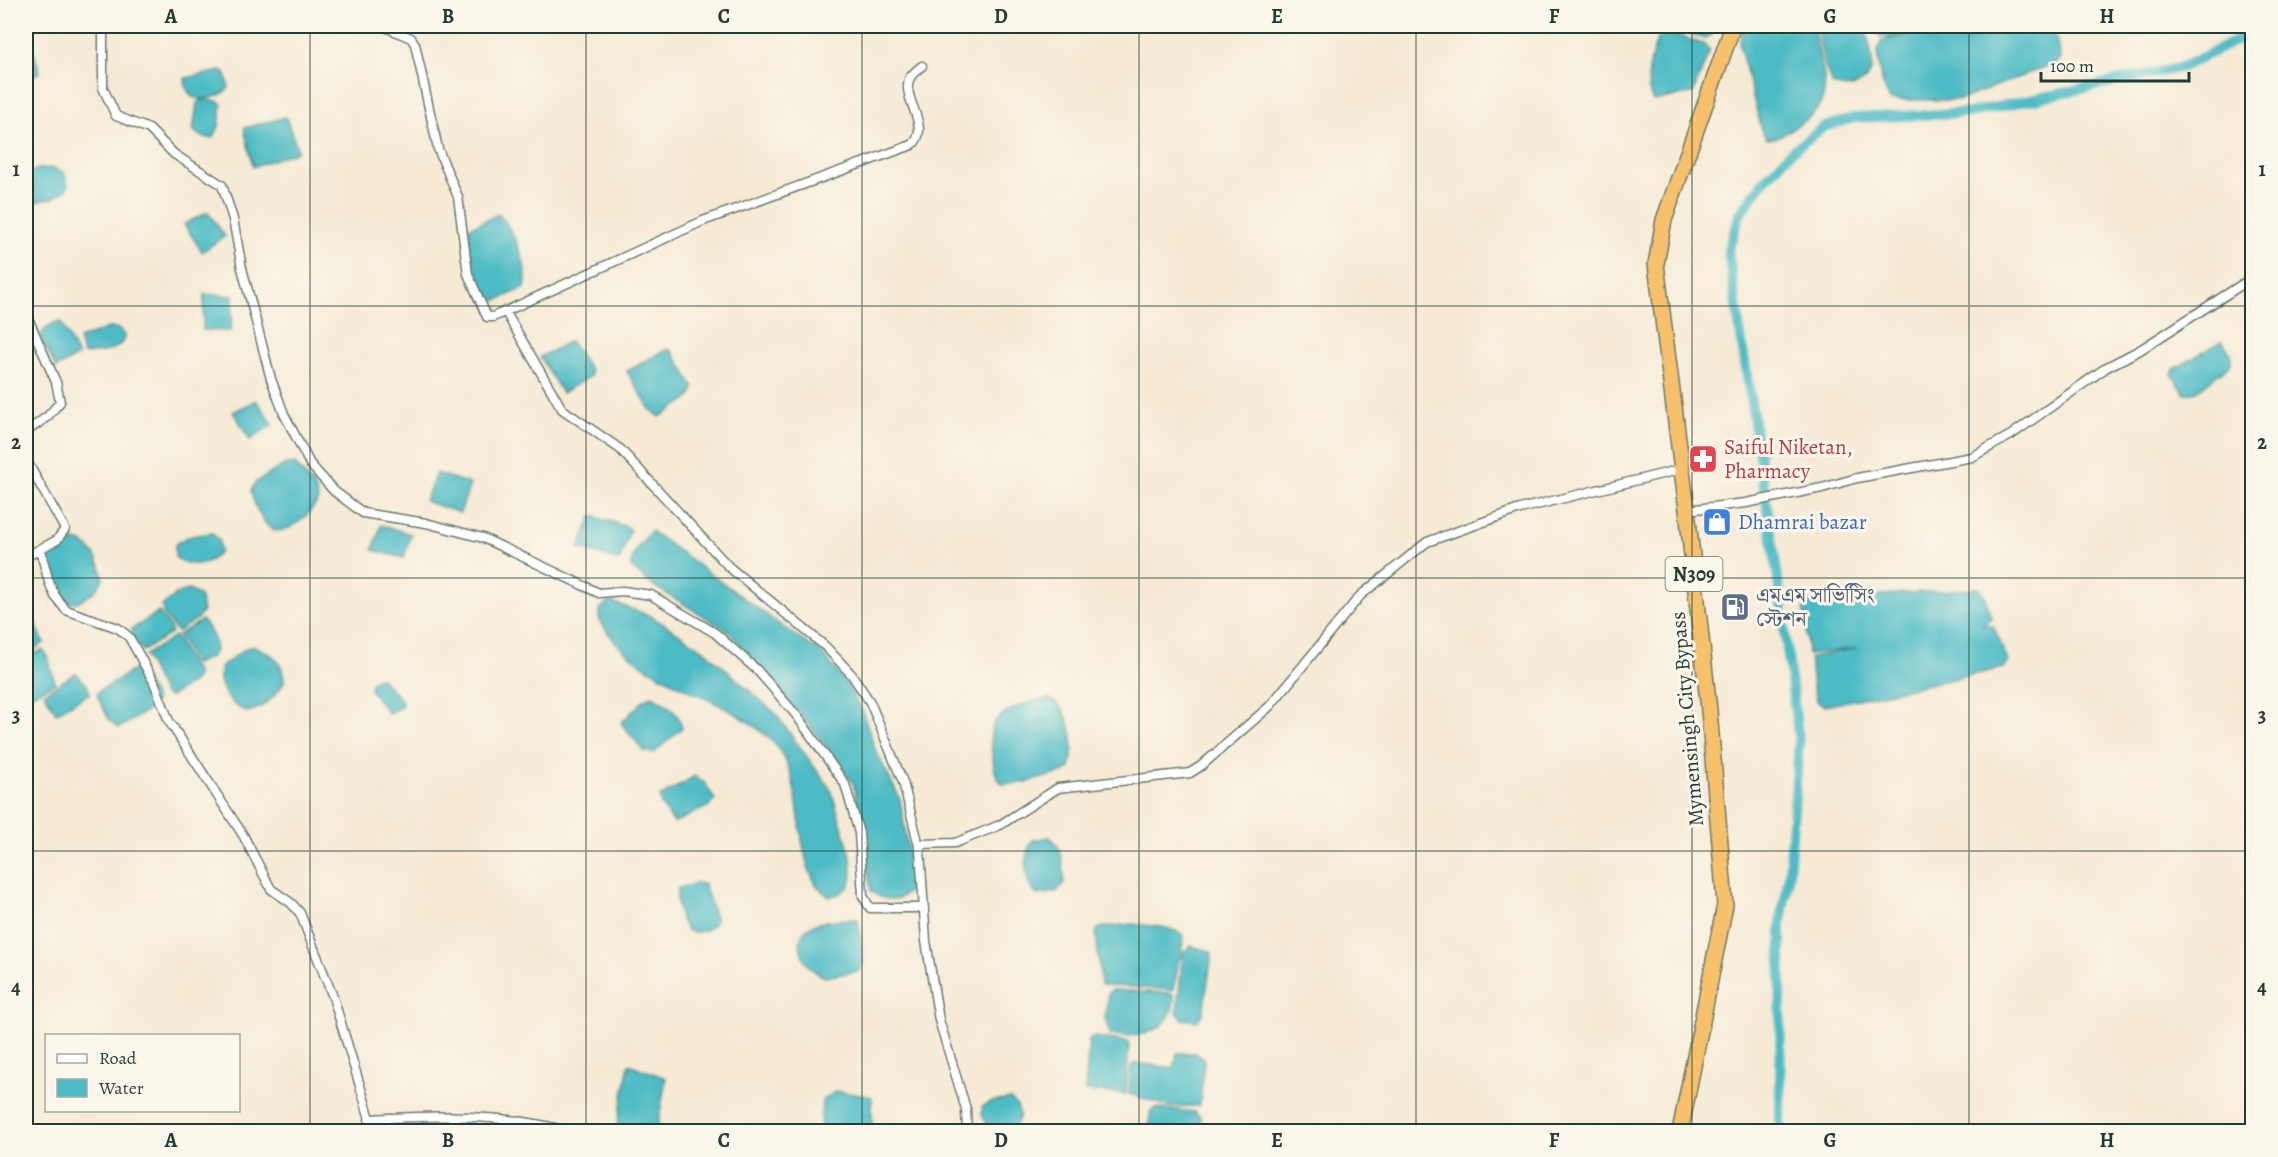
<svg xmlns="http://www.w3.org/2000/svg" width="2278" height="1157" font-family="Alegreya,'Noto Serif Bengali',serif">
<style>
.water{fill:#4dbbc5;stroke:#367c7c;stroke-width:1.5}
.lines{fill:none;stroke-linecap:round;stroke-linejoin:round}
.canal{stroke:#4dbbc5;stroke-width:10}
.street-casing{stroke:#6a7a6c;stroke-width:11}
.highway-casing{stroke:#6a7a6c;stroke-width:18}
.street{stroke:#fff;stroke-width:8}
.highway{stroke:#f7c06b;stroke-width:15}
.grid{fill:none;stroke:#1f3d34;stroke-width:1.5;stroke-opacity:0.55}
.labels{text-anchor:middle;dominant-baseline:central;stroke-width:6;stroke-linejoin:round;paint-order:stroke}
.shield{fill:#fbf7ec;stroke:#61756b;stroke-width:1.5}
.shield-label{font-size:20px;font-weight:bold;fill:#1f3d34}
.health-label{font-size:21px;fill:#be3a42;stroke:#fbf7ec;text-anchor:start}
.shop-label{font-size:21px;fill:#366cbe;stroke:#fbf7ec;text-anchor:start}
.service-label{font-size:21px;fill:#4e5e75;stroke:#fbf7ec;text-anchor:start}
.street-label{font-size:21px;fill:#1f3d34;stroke:#fbf7ec}
.neatline{fill:none;stroke:#1f3d34;stroke-width:2}
.grid-label{font-size:20px;text-anchor:middle;font-weight:bold;fill:#1f3d34}
</style>
<rect width="100%" height="100%" fill="#fbf7ec"/>
<filter id="ink" filterUnits="userSpaceOnUse"><feTurbulence type="fractalNoise" baseFrequency=".0167" numOctaves="2"/><feDisplacementMap in="SourceGraphic" scale="12" xChannelSelector="R" yChannelSelector="G"/><feConvolveMatrix kernelMatrix="1 2 1 2 8 2 1 2 1" color-interpolation-filters="sRGB"/></filter>
<filter id="wash" filterUnits="userSpaceOnUse"><feTurbulence type="fractalNoise" baseFrequency=".008" numOctaves="4" result="noise"/><feDisplacementMap in="SourceGraphic" scale="24" xChannelSelector="R" yChannelSelector="G"/><feGaussianBlur stdDeviation="1.35" result="paint"/><feColorMatrix in="noise" values="0 0 0 0 0 0 0 0 0 0 0 0 0 0 0 0 0 1.4 0 .05"/><feComposite in="paint" operator="in"/></filter>
<g filter="url(#wash)">
<rect width="100%" height="100%" fill="#f6ead5"/>
<!-- water -->
<path class="water" d="M1665,26h48v8l-8,5z
M1744,26h69c13,64 29,79 -38,112l-8,1 -5,-8 -23,-87z
M1816,26h49c4,22 18,50 -10,60 -9,3 -15,2 -23,-2l-7,-18z
M1876,26h66l-54,12 -8,-2z
M1951,26h102l8,32 -3,4 -98,38h-70c-8,-14 -18,-45 -8,-59z
M1671,33l34,12 5,5 -17,43 -40,8c-10,-16 -2,-45 4,-62z
M26,39l6,7 8,26 -14,7z
M220,71l5,1 4,16c-9,10 -25,13 -37,9l-6,-9 -1,-10z
M200,100l17,1 5,3 -3,22 -5,11c-8,3 -16,-1 -21,-7l4,-27z
M286,117l12,34 -45,16 -9,-39z
M52,168l12,4 4,12 -2,6 -13,8 -26,6 -1,-30 12,-5z
M208,212l17,24 -23,16 -18,-28z
M499,214c14,16 31,53 26,74l-37,16c-20,-13 -18,-54 -19,-76z
M204,294l29,2 -2,35 -28,-1z
M56,322h5l17,34 -22,12 -16,-32 7,-9z
M108,328c9,-1 13,1 17,9 -6,16 -27,16 -42,17l-4,-15z
M570,341l20,28 1,7 -29,17 -22,-36z
M2222,341l9,13v10l-34,27 -12,3 -13,-20 1,-4z
M667,349l5,2 22,36 -3,10 -31,20 -11,-9 -22,-37z
M256,400l17,24 -23,16 -17,-28z
M285,464h10l20,23 3,12c-4,13 -33,40 -48,29 -9,-7 -17,-26 -19,-37l4,-8z
M436,473l34,11 -10,29 -35,-12z
M592,516l36,11 2,3 -11,31 -40,-13z
M381,525l30,9 -7,24 -31,-8z
M651,531l149,108 22,14 24,30 16,27 13,39 25,50 14,86c-12,17 -27,19 -43,6l-11,-77 -7,-31 -29,-40 -96,-112 -76,-46 -21,-18c0,-15 12,-26 20,-36z
M212,533l7,7 1,12c-11,14 -32,16 -45,5v-12c10,-10 23,-10 37,-12z
M73,541c18,0 27,21 30,37 -4,13 -21,25 -35,26l-14,-17 -6,-28 4,-5z
M1979,588l6,7 6,23 -9,7h11l15,36 -4,7 -179,38 -8,-5 -4,-12 -3,-31 47,-10 -49,7 -4,-48 8,-7z
M189,590l11,6 3,15 -5,7 -21,14 -13,-17 -2,-9 16,-13z
M26,599l18,44 -18,12z
M609,601l42,15 52,33 73,65 55,76 20,66 1,21 -3,9 -8,7 -12,4c-4,-4 -10,-8 -13,-13 -24,-39 -9,-108 -44,-143 -50,-50 -137,-56 -173,-122l1,-10z
M159,612l12,17v4l-28,18 -11,-14v-8z
M202,620c8,11 20,24 9,37l-16,7 -17,-29z
M175,636l23,39 -5,7 -24,15 -6,-4 -18,-38z
M254,646c18,7 30,15 30,36 -8,13 -21,27 -37,30 -19,-8 -29,-24 -27,-44l26,-20z
M42,650l5,4 8,29 -29,14v-38z
M135,669l9,8 12,23 -6,9 -31,19 -10,-8 -12,-25 2,-4z
M76,673l11,12 3,8 -34,20 -12,-20z
M377,678h4l21,23 -1,6 -13,6 -18,-24 1,-6z
M652,696c13,7 28,16 30,32l-28,25 -10,-2 -23,-28 24,-24z
M1050,699c22,10 26,48 20,69l-5,4 -41,11 -21,1c-8,-6 -9,-16 -10,-25 -2,-11 -5,-27 2,-37 10,-14 39,-22 55,-23z
M695,776l10,7 10,17 -6,6 -35,17 -13,-18 -1,-8z
M1049,837c14,8 15,32 15,46l-8,9 -18,3c-15,-9 -15,-43 -5,-55z
M698,883l6,1 12,37c-6,9 -17,13 -28,10 -9,-11 -13,-28 -10,-43z
M858,919l6,43 -5,9 -34,6c-13,-6 -20,-12 -24,-27 -7,-32 35,-30 57,-31z
M1132,924c14,2 43,1 52,13l-11,53 -72,-5 -5,-53 4,-4z
M1191,946l19,5 2,3 -9,60 -6,7 -15,-2 -5,-7 6,-60z
M1112,990l58,3 4,2c0,37 -35,45 -64,39l-5,-15 3,-26z
M1095,1037l34,5 -3,52 -41,-3 4,-52z
M1177,1053h18l9,6 -3,38 -3,9 -27,1 -42,-13 2,-28 5,-3 38,5z
M629,1064l37,14 -9,53h-41z
M836,1091l36,6v34h-52l2,-30z
M1010,1099c21,16 4,38 -20,30l-8,-14v-8l9,-5z
M1155,1108l40,4 6,6v13h-52l1,-19z"/>
<g class="lines">
<!-- canal -->
<path class="canal" d="M1780,1132l1,-210 8,-47 10,-133 -22,-170 -49,-321 12,-37 23,-32 29,-31 32,-24 29,-9 116,-5 213,-46 70,-34"/>
</g>
</g>
<g filter="url(#ink)">
<g class="lines">
<!-- street casing -->
<g class="street-casing">
<path id="street" d="M103,26v62l13,28 33,13 25,25 48,31 11,34 9,49 29,111 13,35 26,50 24,27 29,22 63,10 57,15 116,55 24,-2 28,4 64,38 42,37 40,46 48,68 14,49 4,63 7,12h54
M383,26l28,12 4,6 23,105 20,48 10,77 19,43h6l210,-96 209,-76c20,-17 -10,-46 -3,-65 2,-6 8,-10 13,-14
M505,311l57,98 58,40 109,118 97,80 26,28 18,27 33,80 17,68 6,91 13,79 27,89 1,23
M26,314l30,68 4,20 -12,14 -22,16
M26,460l39,69 -8,11 -17,9 9,33 6,14 11,14 52,18 11,9 25,45 15,39 74,114 28,54 20,14 9,10 33,84 41,135
M1687,510l59,-7 76,-15 35,-10 115,-21 39,-22 96,-68 33,-17 112,-72
M26,557l14,-8
M919,844l36,-1 45,-18 58,-37 132,-15 11,-7 69,-60 90,-110 67,-54 93,-33 162,-40
M369,1119c67,-4 136,-6 201,13"/>
</g>
<!-- highway casing -->
<g class="highway-casing">
<path id="highway" d="M1680,1132l45,-227 -16,-195 -22,-200 -31,-246 8,-44 69,-194"/>
</g>
<!-- street -->
<use href="#street" class="street"/>
<!-- highway -->
<use href="#highway" class="highway"/>
</g>
</g>
<!-- grid -->
<path class="grid" d="M310,26v1106M586,26v1106M862,26v1106M1139,26v1106M1416,26v1106M1692,26v1106M1969,26v1106M26,306h2226M26,578h2226M26,851h2226"/>
<!-- icons -->
<defs>
<g id="pharmacy-square" transform="scale(1.5)"><rect x="-9" y="-9" width="18" height="18" rx="4" fill="#e0444e" stroke="#fbf7ec"/><path d="M-2-6h4v4h4v4h-4v4h-4v-4h-4v-4h4Z" fill="#fff"/></g>
<g id="shop-square" transform="scale(1.5)"><rect x="-9" y="-9" width="18" height="18" rx="4" fill="#3f7fe0" stroke="#fbf7ec"/><path d="M-5-2.5h2.3a2.7 3.5 0 0 1 5.4 0H5L5.5 6h-11ZM-1.5-2.5h3a1.5 2.3 0 0 0-3 0Z" fill="#fff"/></g>
<g id="fuel-square" transform="scale(1.5)"><rect x="-9" y="-9" width="18" height="18" rx="4" fill="#5c6f8a" stroke="#fbf7ec"/><path d="M-5.5-6h7V0h2V4h1.3V-2.5L3-4.5l.8-.8L6-3V5H2.5V1h-1V6h-7ZM-4.2-4.7v3.2H.2V-4.7Z" fill="#fff"/></g>
</defs>
<g fill-rule="evenodd">
<use href="#pharmacy-square" x="1703" y="459"/>
<use href="#shop-square" x="1717" y="522"/>
<use href="#fuel-square" x="1735" y="607"/>
</g>
<g class="labels">
<!-- shield labels -->
<rect class="shield" x="1665.5" y="557" width="57" height="34" rx="4.5"/>
<g class="shield-label">
<text x="1694" y="574">N309</text>
</g>
<!-- health labels -->
<g class="health-label">
<text x="1724" y="447">Saiful Niketan,<tspan x="1724" dy="24">Pharmacy</tspan></text>
</g>
<!-- shop labels -->
<g class="shop-label">
<text x="1738" y="522">Dhamrai bazar</text>
</g>
<!-- service labels -->
<g class="service-label">
<text x="1756" y="595">এমএম সাভ‌িসি‌িং<tspan x="1756" dy="24">স্ট‌েশন</tspan></text>
</g>
<!-- street labels -->
<g class="street-label">
<text transform="translate(1687 719) rotate(-95)">Mymensingh City Bypass</text>
</g>
</g>
<!-- margin -->
<rect width="2278" height="1157" fill="none" stroke="#fbf7ec" stroke-width="66"/>
<!-- legend -->
<rect x="45" y="1034" width="195" height="78" fill="#fbf7ec" stroke="#a3ada2" stroke-width="1.5"/>
<rect x="57" y="1054" width="30" height="9" fill="#ffffff" stroke="#a3ada2" stroke-width="1.5"/>
<text x="99" y="1064" font-size="18" fill="#1f3d34">Road</text>
<rect x="57" y="1079" width="30" height="18" fill="#4dbbc5" stroke="#a3ada2" stroke-width="1.5"/>
<text x="99" y="1094" font-size="18" fill="#1f3d34">Water</text>
<!-- scale -->
<path d="M2041 72v9h148v-9" fill="none" stroke="#1f3d34" stroke-width="3"/>
<text x="2050" y="72" font-size="18" fill="#1f3d34" stroke="#fbf7ec" stroke-width="4.5" paint-order="stroke">100 m</text>
<rect x="33" y="33" width="2212" height="1091" class="neatline"/>
<g class="grid-label">
<text x="171" y="23">A</text>
<text x="448" y="23">B</text>
<text x="724" y="23">C</text>
<text x="1001" y="23">D</text>
<text x="1277" y="23">E</text>
<text x="1554" y="23">F</text>
<text x="1830" y="23">G</text>
<text x="2107" y="23">H</text>
<text x="16" y="176">1</text>
<text x="2262" y="176">1</text>
<text x="16" y="449">2</text>
<text x="2262" y="449">2</text>
<text x="16" y="722">3</text>
<text x="2262" y="722">3</text>
<text x="16" y="994">4</text>
<text x="2262" y="994">4</text>
<text x="171" y="1147">A</text>
<text x="448" y="1147">B</text>
<text x="724" y="1147">C</text>
<text x="1001" y="1147">D</text>
<text x="1277" y="1147">E</text>
<text x="1554" y="1147">F</text>
<text x="1830" y="1147">G</text>
<text x="2107" y="1147">H</text>
</g>
</svg>
